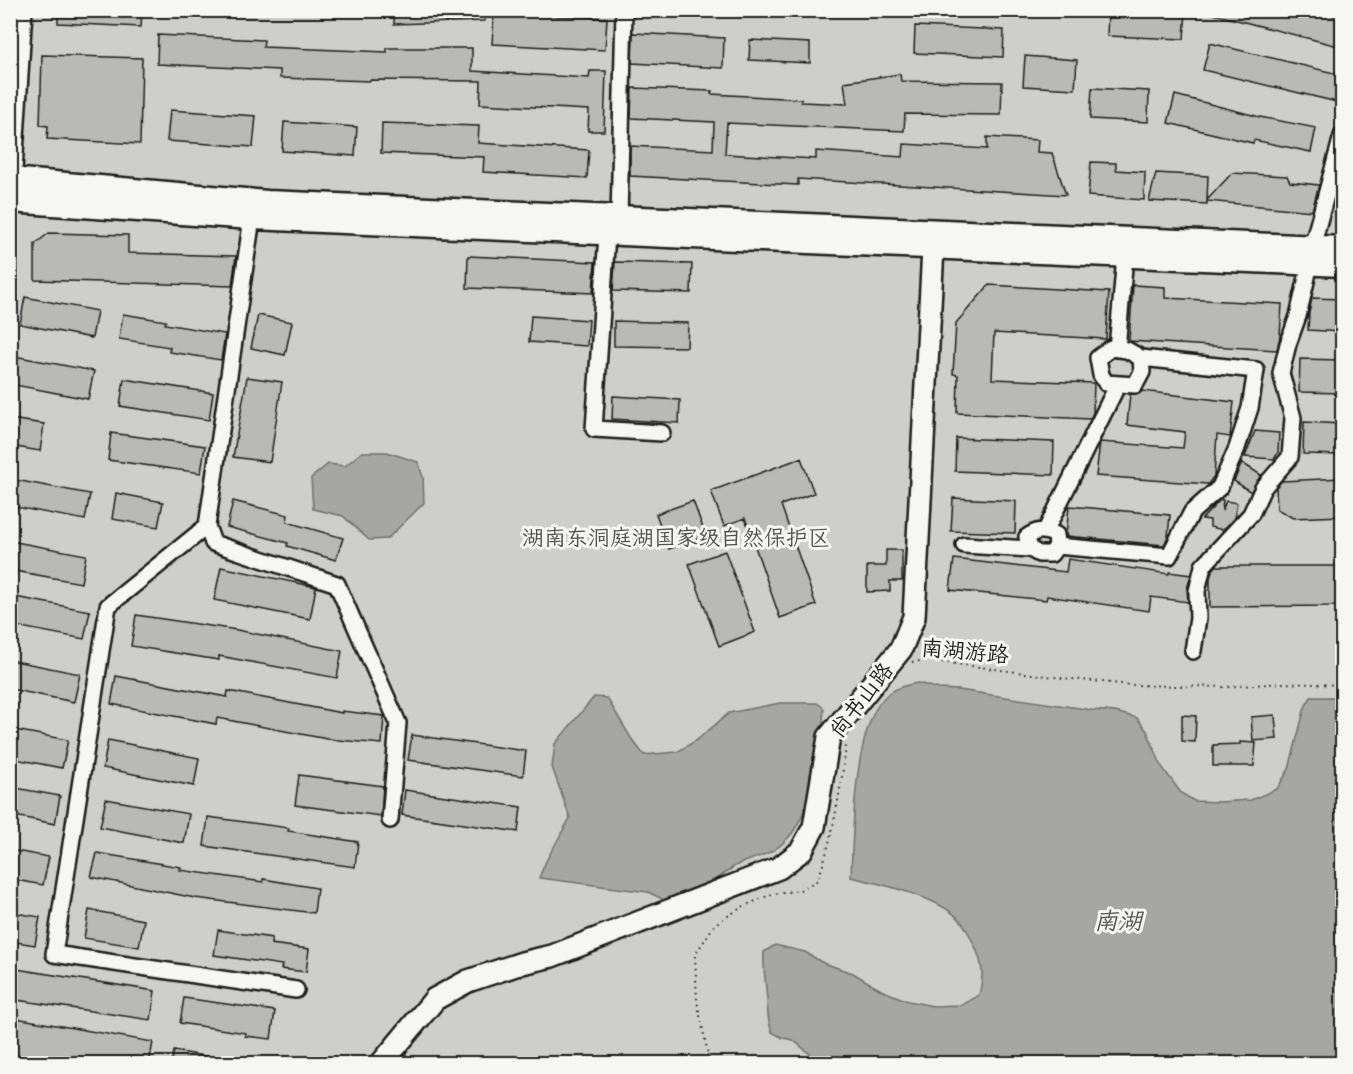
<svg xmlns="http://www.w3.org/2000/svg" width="1353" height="1074" font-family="Sriracha,'LXGW WenKai TC',sans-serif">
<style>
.green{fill:#cececb;stroke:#757574;stroke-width:1.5}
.water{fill:#a6a6a3;stroke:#6f6f6d;stroke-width:1.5}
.building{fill:#b9b9b6;stroke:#1c1c1c;stroke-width:1.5}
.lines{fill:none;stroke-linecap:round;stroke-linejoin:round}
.street-casing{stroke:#1c1c1c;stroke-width:20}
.secondary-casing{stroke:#1c1c1c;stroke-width:26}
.primary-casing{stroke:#1c1c1c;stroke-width:27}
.path{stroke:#1c1c1c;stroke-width:2;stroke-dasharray:1.5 4.5;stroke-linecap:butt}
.street{stroke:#f6f6f2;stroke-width:15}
.secondary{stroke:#f6f6f2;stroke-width:21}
.primary{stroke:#f6f6f2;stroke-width:22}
.labels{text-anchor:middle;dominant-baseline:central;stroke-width:6;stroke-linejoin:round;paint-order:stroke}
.park-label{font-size:22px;fill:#515151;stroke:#f6f6f2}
.street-label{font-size:22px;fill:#1c1c1c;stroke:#f6f6f2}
.water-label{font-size:24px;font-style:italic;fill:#535352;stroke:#f6f6f2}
</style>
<rect width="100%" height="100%" fill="#edede9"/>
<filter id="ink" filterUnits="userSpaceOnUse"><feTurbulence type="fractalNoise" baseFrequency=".0167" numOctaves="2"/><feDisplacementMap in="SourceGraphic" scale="12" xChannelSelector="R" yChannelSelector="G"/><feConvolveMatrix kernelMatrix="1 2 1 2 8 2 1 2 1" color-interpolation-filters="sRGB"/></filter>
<g filter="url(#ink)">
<!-- green -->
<path class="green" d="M11,11h1331v1052l-1331,1z"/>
<!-- water -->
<path class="water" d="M362,452h25l31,10 5,15 1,26 -37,36 -18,1 -26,-24 -30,-7 -2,-31 17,-14 17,2z
M918,683l21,6 20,1 133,20 23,2 22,6 10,13 15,36 19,26 13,8 26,1 31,-2 26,-11 12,-20 16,-62 6,-10h31v366h-521l-28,-23 -10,-2 -11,-6c-7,-19 -3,-24 -6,-42 -1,-14 -3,-25 -2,-38l11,-7 30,7 18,11 30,10 28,17 27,11 25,5 29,-1 17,-10c5,-20 4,-30 -4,-49 -5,-9 -9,-21 -17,-28 -22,-22 -77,-34 -107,-41 2,-43 2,-156 37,-183 9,-7 19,-9 30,-11z
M594,697l13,1 24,40 13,17 33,-3 20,-12 32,-27 51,-10h37l7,5c-2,36 -12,110 -40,134 -12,12 -30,16 -45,22 -7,3 -13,9 -19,13 -18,9 -38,14 -56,23l-16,-8 -109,-14 7,-17 24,-43 -18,-51 3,-23z"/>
<!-- building -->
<path class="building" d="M58,10h84l-1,17 -83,-4z
M394,10h90l1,11 -91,3z
M1108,10h78l-2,29 -77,-3z
M1213,10h99l30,8v29l-129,-33z
M494,13l113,5 -2,32 -113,-6z
M915,26l89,4 -1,27 -89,-4z
M633,33l91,5 -1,30 -91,-5z
M158,35l106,5 -1,7 124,5v-4h85v23l117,7 1,-7h16l-2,60h-16l1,-21 -109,-6 1,-23 -111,-1v1l-90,-3v-8l-123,-6z
M750,40l60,3v20l-61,-3z
M1210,43l132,32 -5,27 -134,-32z
M42,55l100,3 -2,86 -93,-5 1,-13 -8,-1z
M1025,56l52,4 -2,29 -52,-3z
M900,74l1,7 101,1 -1,33 -96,-1 -1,17 -177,-8 -2,31 91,5v-8l87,6 1,-13 83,5v-12l51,3 -1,12 15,1 14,42 -268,-16v6l-168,-9v-30l83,4 1,-28 -83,-4 1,-30 80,3 -1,3 90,5v3l46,2 -3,-22z
M1092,88l57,3 -1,31 -58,-3z
M1175,95l85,22 56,11 -5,24 -57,-12 -1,3 -85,-20z
M170,110l86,6 -3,31 -86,-6z
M284,122l73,5 -2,29 -73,-5z
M382,123l97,3 -1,17 111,7 -2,28 -104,-6 1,-15 -103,-4z
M1091,162l25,1v7l29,2 -1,28 -56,-4z
M1156,173l52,3 -1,24 25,-27 55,3 3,6 29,3 -7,26 -105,-10v3l-58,-3z
M49,233l79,2v18l108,3 -4,30 -197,-6v-36z
M468,256l127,6 -2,31 -126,-5z
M615,262l77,2 -1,29 -78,-2z
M989,285l120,7 -3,47 -112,-6 -2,46 102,4 -1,30 -3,6 -133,-6 1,-38 -5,-1 3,-51z
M1133,285l32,2v11l117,6 -2,32 -3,14 -148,-9z
M25,297l72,14 -5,27 -72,-14z
M1312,298l30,1v33l-34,-2 1,-17z
M123,314l43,7 -1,3 60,10 -4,26 -52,-8 1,-5 -51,-8z
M258,315l34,7 -7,33 -34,-7z
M531,316l58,4 -2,26 -58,-4z
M614,321l74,2 -1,24 -73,-1z
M14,356l80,15 -6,28 -78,-15z
M1300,359l42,1v33l-43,-1z
M247,377l35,5 -12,80 -37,-5z
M124,379l89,14 -4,27 -89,-14z
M1142,391l92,11 -4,35 -13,-2 -3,41 -6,8 -112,-8 4,-34 83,6 2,-16 -58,-7 3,-31h9z
M613,396l67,4 -1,23 -67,-4z
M10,419l34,5 -4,27 -30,-5z
M1304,422l38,2v31l-39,-1z
M1255,431l24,2 -1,20 -4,6 -29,-2z
M111,433l94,13 -4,27 -93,-13z
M956,438l98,4 -1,33 -98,-4z
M801,458l13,35 -33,12 35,100 -36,13 -35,-100 -21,8 -13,-35z
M1242,463l19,12 -10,17 -17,-11z
M1342,478v38l-49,2 -16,-9 -1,-22 6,-6z
M10,479l80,15 -5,26 -75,-14z
M116,493l47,9 -5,25 -46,-8z
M953,498l63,3 -1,32 -64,-2z
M1220,500h3l-1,11 4,-10 11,2 -3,15 -11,12 -13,-3v-7l-8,-1z
M233,501l55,14 -1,7 56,16 -7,22 -49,-14 1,-3 -61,-16z
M693,501l13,35 -37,13 -13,-35z
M1069,506l101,9 -2,21 -4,9 -98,-9z
M10,541l76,14 -5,28 -71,-13z
M886,550h16v31h-12v10l-23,1v-26h19z
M725,551l30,81 -36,14 -30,-82z
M954,559l112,13 2,-13 101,15v-2l22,3 -4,14 1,13 -37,-5 -2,14 -102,-15 -1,4 -96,-10z
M1216,566h126v40l-132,1v-29l2,-7z
M221,567l95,20 -6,32 -96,-19z
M10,596l80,15 -6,28 -74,-14z
M136,615l101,15 105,21 -5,27 -118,-22v4l-88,-14z
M10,660l70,14 -6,28 -64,-13z
M116,676l111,21 1,-6 114,22v-2l42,5 -2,28 -55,-5 -110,-21 -1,6 -105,-20z
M1182,715l14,1 -1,26 -13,-1z
M1275,715l2,24 -24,2 -2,-24z
M10,729l58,11 -6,28 -52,-10z
M412,735l114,16 -3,25 -115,-16z
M108,740l91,18 -5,28 -91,-18z
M1240,742l16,1 -2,23h-41v-21l27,-1z
M299,775l84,11 -2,30 -86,-11z
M10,787l50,9 -5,28 -45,-9z
M405,790l116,17 -3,25 -116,-17z
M106,799l83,15 -5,29 -84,-16z
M208,817l81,11 -1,3 70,11 -3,25 -151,-21z
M10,850l39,7 -6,28 -33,-6z
M97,853l84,14 -1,3 83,12v-3l54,9 -3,25 -119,-15 -104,-21z
M89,910l55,10 -5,27 -55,-9z
M10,912l30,5 -5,28 -25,-4z
M218,930l54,8 -1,6 38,5 -3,23 -25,-3 1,-4 -68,-10z
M10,968l145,23 -4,29 -141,-21z
M184,998l91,13 -4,28 -26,-3 1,-3 -66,-10z
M10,1017l143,25 -4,22 -139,-2z
M174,1051l42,7v6h-45z"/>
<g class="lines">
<!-- street casing -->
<g class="street-casing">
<path id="street" d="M252,218l-45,308 -99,80 -54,348 242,36
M619,218l5,-208
M607,234l-13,195 68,4
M1312,247l30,-111
M1117,349l8,-93
M207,526l6,17 124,41 61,139 -8,97
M1046,530l72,-146
M964,545l66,4 -3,-12c11,-8 17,-7 29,-2l1,11 -6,8h-12l-9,-5
M1057,546l112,10 23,-44 28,-25 17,-39 13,-40 6,-38 -115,-12 -14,-8 -16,-2 -13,10 3,17 5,8 29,2 7,-13 -1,-14
M1193,651l5,-33 -1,-27 6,-25 48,-52 12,-26 27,-31 3,-39 -12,-45 7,-29 10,-28 12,-52"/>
</g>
<!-- secondary casing -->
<g class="secondary-casing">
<path id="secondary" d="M10,186l11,-176
M381,1064l54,-65 33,-18 54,-18 30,-7 227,-88 22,-17 13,-24 15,-90 72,-88 13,-32 19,-369"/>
</g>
<!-- primary casing -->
<g class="primary-casing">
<path id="primary" d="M10,179l257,23 1075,46
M10,201l242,17 1090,47"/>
</g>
<!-- path -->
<path class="path" d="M912,662l14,-2 136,18 70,7 93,2 57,-4 60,2
M710,1064l-13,-63 -2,-46 20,-31 29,-18 28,-12 28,-4 18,-10c15,-44 23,-90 28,-135"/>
<!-- street -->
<use href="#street" class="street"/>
<!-- secondary -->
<use href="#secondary" class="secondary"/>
<!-- primary -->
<use href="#primary" class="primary"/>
</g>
</g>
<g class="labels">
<!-- park labels -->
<g class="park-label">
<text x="676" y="537">湖南东洞庭湖国家级自然保护区</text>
</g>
<!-- street labels -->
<g class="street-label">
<text transform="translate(965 651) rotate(5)">南湖游路</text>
<text transform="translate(861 700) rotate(-52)">尚书山路</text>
</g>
<!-- water labels -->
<g class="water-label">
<text x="1118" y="921">南湖</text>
</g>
</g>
<!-- margin -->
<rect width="1353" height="1074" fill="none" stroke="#f6f6f2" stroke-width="36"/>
<rect x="18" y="18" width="1317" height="1038" fill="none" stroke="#1c1c1c" stroke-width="2" filter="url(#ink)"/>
</svg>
